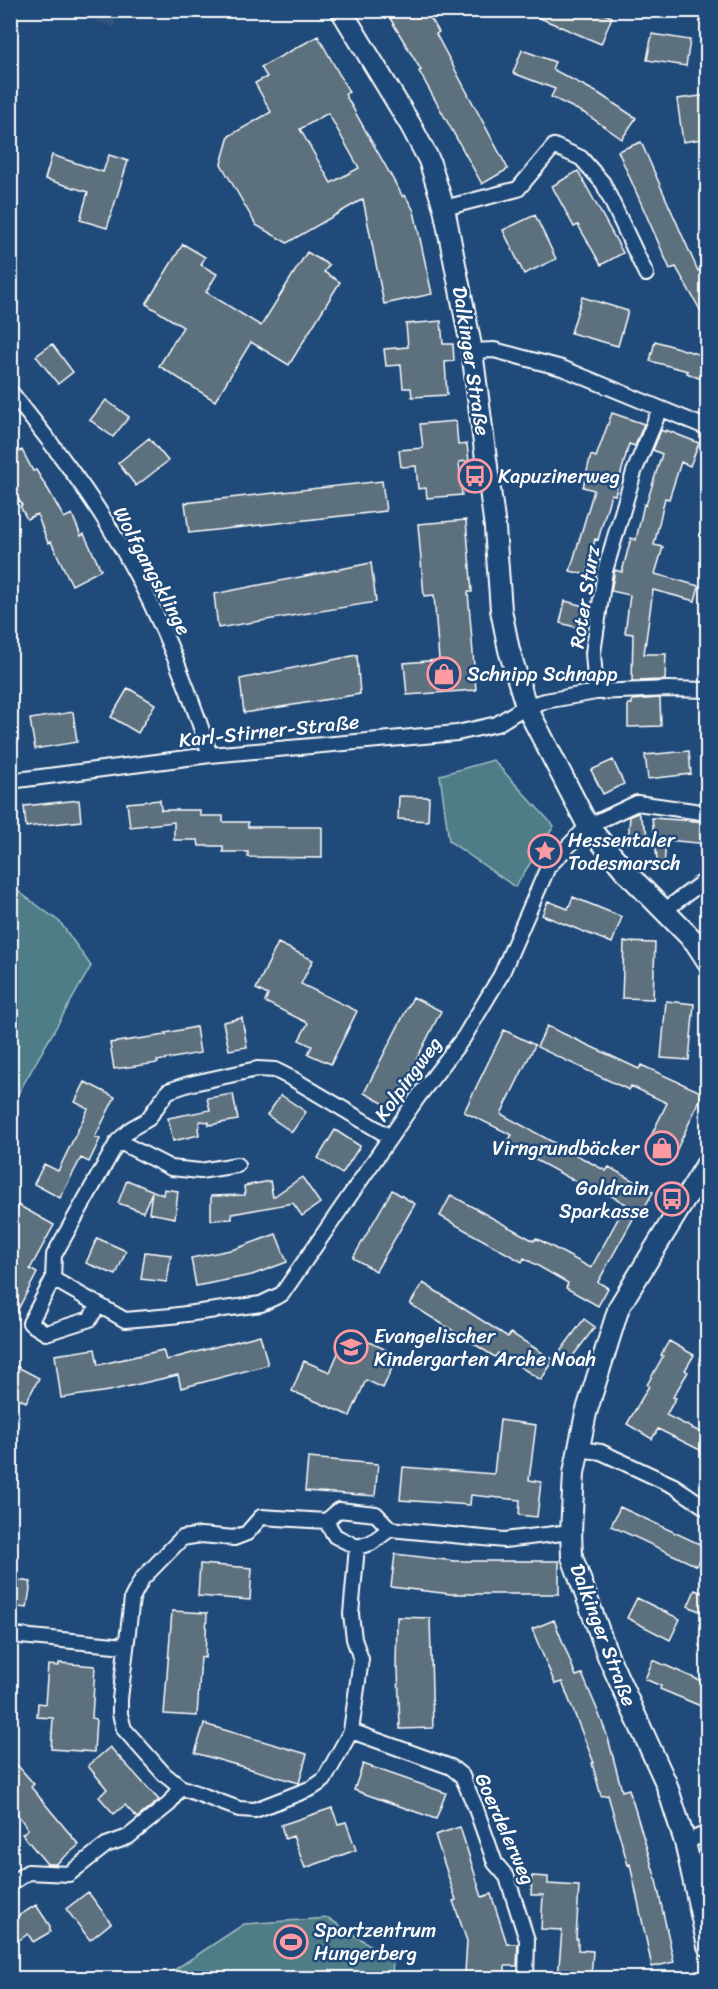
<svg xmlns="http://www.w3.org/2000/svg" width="718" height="1989" font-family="Sriracha,sans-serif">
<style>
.built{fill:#32557b}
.green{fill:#4f7d87;stroke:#a7bec3;stroke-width:1.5}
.building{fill:#5d707e;stroke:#fff;stroke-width:1.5;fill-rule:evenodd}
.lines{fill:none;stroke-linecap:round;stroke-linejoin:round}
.street-casing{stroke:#fff;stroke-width:18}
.secondary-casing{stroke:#fff;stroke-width:24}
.street{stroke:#1f4a7a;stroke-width:14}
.secondary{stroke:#1f4a7a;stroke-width:20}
.labels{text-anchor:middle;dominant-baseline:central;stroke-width:5;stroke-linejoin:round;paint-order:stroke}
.street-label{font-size:20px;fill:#fff;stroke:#1f4a7a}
.poi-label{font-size:20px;fill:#fff;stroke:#1f4a7a;text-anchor:start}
</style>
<rect width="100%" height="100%" fill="#1f4a7a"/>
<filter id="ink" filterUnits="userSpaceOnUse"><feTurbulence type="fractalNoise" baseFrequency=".0167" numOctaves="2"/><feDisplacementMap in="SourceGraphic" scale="12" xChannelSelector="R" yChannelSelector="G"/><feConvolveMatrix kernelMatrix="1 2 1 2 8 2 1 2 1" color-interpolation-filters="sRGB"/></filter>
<g filter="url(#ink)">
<!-- built -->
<path class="built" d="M67,11h50l-3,16z"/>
<!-- green -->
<path class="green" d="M493,760l61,66 -39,61 -66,-46 -9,-66z
M11,886l49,36 31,44 -80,140z
M328,1918l65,42 -1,18h-230l82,-54z"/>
<!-- building -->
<path class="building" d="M385,10h41l13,22 -3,2 72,135 -26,15 -63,-113 2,-1z
M521,10h74l17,7 -11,27z
M652,34l38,6 -4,26 -39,-6z
M318,36l31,56 -4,2 58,103 2,-2 9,16 18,83 -48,10 -21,-105 -76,44 -31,-18 -35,-61 8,-28 42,-24 -16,-29 12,-6 -6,-10zM328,113l31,55 -28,15 -31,-54z
M522,50l33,12 -3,7 46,24 38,25 -14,21 -36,-25 -35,-17 4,-8 -42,-16z
M708,95v43l-25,4 -6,-43z
M641,142l57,129 10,-6v59l-32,-57 -6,2 -52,-118z
M52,155l51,17 6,-17 19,6 -21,67 -27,-8 8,-28 -43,-13z
M578,171l45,82 -22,12 -23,-40 -4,2 -22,-41z
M535,215l21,44 -32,15 -21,-44z
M183,244l22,13 -4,8 16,9 -11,18 55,34 46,-74 22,13 -5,7 16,10 -51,83 -38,-23 -36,59 -56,-35 24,-39 -37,-23z
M582,297l46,14 -10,35 -47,-13z
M441,321l2,23h10l1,17 -9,1 2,33 -35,2 -1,-9h-8l-2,-23 -15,1 -2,-17 24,-2 -2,-23z
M655,341l53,16v25l-21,-9 1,-2 -38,-10z
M52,344l21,28 -15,12 -22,-28z
M106,400l23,17 -16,20 -23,-17z
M612,413l32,11 -9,22 -6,-2 -14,51 -4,-1 -13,46 -3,-1 -8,36 -17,-4 24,-81 -11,-3 8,-32 5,2z
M456,421l2,24 9,-1 2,17 -10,1 3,33 -35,3 -1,-10 -8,1 -2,-23 -15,1 -2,-17 24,-2 -3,-24z
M661,430l4,2 1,-2 33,13 -9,23 -9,-4 -12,37 -4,-1 -11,47 9,2 -8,27 44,12 -4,15 -42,-11 -9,64h22l-1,26 -33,1 1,-47 -8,-1 5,-38 -19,-4 4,-21 7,2 9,-34 5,2 8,-36 2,1 16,-51 -9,-4z
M149,438l19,23 -32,25 -18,-23z
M22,450l11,21 3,-1 13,21 15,27 8,-4 9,22 3,-2 17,36 -29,15 -21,-43 -3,1 -11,-29 -10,5 -7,-13 2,-1 -12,-20v-29z
M382,481l4,30 -197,22 -4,-30z
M466,520l6,72h-4l8,98 -69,5 -3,-32 35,-3 -5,-65 -10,1 -6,-72z
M371,563l5,39 -158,26 -4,-34z
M565,601l19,5 -5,22 -19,-5z
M357,655l3,39 -116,19 -4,-34z
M128,688l27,16 -17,29 -27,-16z
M660,698l1,28 -33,1v-23h4v-4z
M73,712l4,30 -42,7 -5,-30z
M689,751l2,23 -43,5 -3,-24z
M613,760l11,24 -21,10 -12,-24z
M399,796l30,1 -1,24 -30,-2z
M79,800l2,21 -55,6 -2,-21z
M160,800l1,10h39v6h23v6h25v5h74v31l-74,-1v-5h-25v-6h-24l-1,-6h-24v-18l-44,5 -3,-24z
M638,813l15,31 -25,-2 2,-26z
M652,818l56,4v22l-42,-4 -2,27h-6z
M573,897l49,20 -10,26 -70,-28 6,-14 20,8z
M624,942l31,1 -2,56 -31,-1z
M278,943l35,17 -12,24 56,27 -26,53 -23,-10 4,-8 -13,-6 9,-17 -43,-21 3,-7 -12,-6z
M413,997l28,14 -49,97 -28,-15z
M666,1001l28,3 -5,56 -28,-2z
M242,1018l5,29 -18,3 -6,-28z
M547,1026l92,43 2,-4 62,28 -26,56 -26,-13 16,-33 -36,-17 -2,4 -92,-43z
M196,1027l4,26 -43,8 1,2 -44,6 -4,-26 56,-8 -1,-2z
M504,1030l31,15 -34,69 105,57 3,-4 44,25 -11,20 -4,-2 -40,72 10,6 -10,18 -32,-18 2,-5 -44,-25 -2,4 -82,-46 11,-21 83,46 2,-3 55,30 35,-64 -29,-16 -2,4 -89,-48 6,-9 -48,-23z
M85,1082l30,15 -20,40 5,2 -11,23 -8,-4 -21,40 -26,-14 10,-20 14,7 30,-62 -13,-7z
M233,1094l5,26 -29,5v-3l-9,-1 -1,6 -1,1 1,7 -26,6 -5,-23 42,-8 -3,-12z
M281,1095l25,17 -14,20 -25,-17z
M335,1130l25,16 -18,28 -24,-16z
M302,1177l18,26 -18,13 -9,-13 -61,11v5l-21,1v-24l34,-1 -1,-9 26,-5 3,16z
M127,1180l36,15 1,-6 14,2 -3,27 -26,-5 3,-21 -9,20 -25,-9z
M392,1190l23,14 -39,67 -23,-13z
M18,1205l36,20 -24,44 7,4 -27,52v-107z
M276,1234l11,28 -35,13 -56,11 -5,-28 44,-9z
M97,1238l29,13 -10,24 -30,-12z
M145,1252l26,3 -4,27 -26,-3z
M423,1283l85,54 3,-4 43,27 -13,20 -43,-27 -3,4 -85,-53z
M584,1319l11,8 -25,33 -11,-7z
M347,1332l51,23 -15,33 -17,-8 -16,36 -58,-25 12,-30 26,11z
M260,1335l8,30 -87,23 -3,-13 -69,16 -48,7 -6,-43 40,-6 3,16 65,-15 3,10z
M669,1341l25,14 -9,15 3,2 -15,25 3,1 -10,17 42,21v18l-50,-25 -6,10 -25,-15 22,-38 -2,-1 16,-29 -2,-1z
M10,1363l29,15 -13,24 -16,-8z
M500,1420l36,5 -7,55 12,2 -4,35 -18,-2 1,-15 -49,-5 -1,10 -70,-5 3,-33 91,7z
M308,1458l70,6 -3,32 -70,-5z
M620,1507l86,40 -9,19 -86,-40z
M395,1554l60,7h104v33h-108l-60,-7z
M200,1564l52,4 -2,32 -52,-4z
M10,1579l21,3 -4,26 -17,-2z
M695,1590l13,5v20l-20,-9z
M637,1598l43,21 -10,21 -43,-22z
M172,1611l35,2 -2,45 -4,-1 -4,59 -33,-2z
M397,1617l33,1 3,110 -33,1 -2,-61h-2z
M554,1620l22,56 6,-2 15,35 11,29 14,53 7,-2 26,87 19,86 -22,5 -22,-103 -2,1 -20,-70 -7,1 -9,-33h2l-32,-81 -7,2 -23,-55z
M653,1660l55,24v25l-48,-20 1,-3 -16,-7z
M59,1663l36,3 -3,52 4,1 -2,33 -43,-3 2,-31 -16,-1 1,-14 7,1 3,-39 11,1z
M204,1724l103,30 -8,29 -104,-30z
M110,1747l49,53 -22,18 -12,-13 -11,9 -15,-17 8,-8 -19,-23z
M10,1757l24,27 -3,3 48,58 -23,19h-9l-25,-30 6,-5 -18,-25z
M363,1764l83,29 -10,26 -82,-29z
M332,1808l6,16 8,-2 10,28 -51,18 -12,-32 -8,3 -4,-14z
M460,1827l22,70 9,-3 16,50h11l-1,22h-12v9l-40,-2 2,-32 -14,-40 3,-1 -21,-65z
M532,1876l16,1v7l31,2 -3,53h2v11l15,1 -2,27h-33l4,-48 -21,-1 2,-34h-12z
M88,1892l23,31 -21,17 -24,-31z
M36,1905l14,21v6l-17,10 -5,-8 -18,12v-25z"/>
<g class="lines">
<!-- street casing -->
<g class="street-casing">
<path id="street" d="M444,208l74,-19 36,-43 27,12 22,25 43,91
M472,351l22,-1 68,18 146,60
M10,391c34,43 69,87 98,134 44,71 77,151 102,230
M596,692l-3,-39 12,-82 29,-99 26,-63
M10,781l200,-26 247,-22 40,-9 29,-18 19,-5 51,-9 72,-3 40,1
M665,910l35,-26 8,-1
M118,1141l53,27 29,3 37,-6
M53,1279l1,-24 64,-114 14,-13 16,-9 20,-28 21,-7 68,-15 18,1 18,9 97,58
M98,1305l-8,14 -44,14 -16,-10 23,-44 72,41 46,-4 90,-12 21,-10 136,-197 46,-60 37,-62 47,-108 40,-41 49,-23 71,10
M579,1449l22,3 73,34 34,23
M339,1510l37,4 14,15 -19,14 -14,4 -22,-11 -9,-15z
M326,1521l-65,-4 -14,16 -13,5 -33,-3 -19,3 -40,41 -10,19 -12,101v15l4,15 40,45 16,13 59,22 16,1 57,-22 12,-8 27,-49 10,-72 -7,-20 -3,-25 6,-67
M390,1529l114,11 67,-8
M10,1635l115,11
M351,1731l100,36 11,9 13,30 20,57 12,14 20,63 -1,38
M685,1842l23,-9
M10,1884l18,-12 41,2 37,-29 22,-8 41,-33 11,-17"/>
</g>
<!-- secondary casing -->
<g class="secondary-casing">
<path id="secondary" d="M341,10l69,114 19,36 15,48 28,143 23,177 6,82 8,40 17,56 62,120 38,46 69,70 13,20
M708,1162l-89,145 -33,106 -12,60 -3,59 1,25 36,99 58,127 19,59 23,104"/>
</g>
<!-- street -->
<use href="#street" class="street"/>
<!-- secondary -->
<use href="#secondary" class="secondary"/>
</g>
</g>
<!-- icons -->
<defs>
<g id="bus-ring" transform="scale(1.725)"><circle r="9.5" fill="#1f4a7a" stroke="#ff9aa2" stroke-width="1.5"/><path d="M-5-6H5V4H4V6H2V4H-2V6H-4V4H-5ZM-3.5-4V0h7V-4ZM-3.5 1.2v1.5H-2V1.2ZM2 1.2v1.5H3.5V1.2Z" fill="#ff9aa2"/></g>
<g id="shop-ring" transform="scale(1.725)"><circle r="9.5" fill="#1f4a7a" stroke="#ff9aa2" stroke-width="1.5"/><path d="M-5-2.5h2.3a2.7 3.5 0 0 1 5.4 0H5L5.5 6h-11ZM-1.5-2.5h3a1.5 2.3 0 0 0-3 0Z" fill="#ff9aa2"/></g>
<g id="sight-ring" transform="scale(1.725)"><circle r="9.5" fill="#1f4a7a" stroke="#ff9aa2" stroke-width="1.5"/><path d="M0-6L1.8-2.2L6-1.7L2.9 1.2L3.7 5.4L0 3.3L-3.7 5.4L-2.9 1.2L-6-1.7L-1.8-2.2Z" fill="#ff9aa2"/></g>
<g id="school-ring" transform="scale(1.725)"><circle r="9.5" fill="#1f4a7a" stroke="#ff9aa2" stroke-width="1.5"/><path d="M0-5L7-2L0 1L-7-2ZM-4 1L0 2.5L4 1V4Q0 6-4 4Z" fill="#ff9aa2"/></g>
<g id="stadium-ring" transform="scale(1.725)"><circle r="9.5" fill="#1f4a7a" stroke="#ff9aa2" stroke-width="1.5"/><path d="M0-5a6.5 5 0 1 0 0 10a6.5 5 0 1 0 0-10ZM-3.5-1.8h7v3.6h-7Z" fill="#ff9aa2"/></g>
</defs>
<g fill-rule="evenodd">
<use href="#bus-ring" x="475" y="476"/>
<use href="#shop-ring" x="444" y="674"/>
<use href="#sight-ring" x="545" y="851"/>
<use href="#shop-ring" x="662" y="1148"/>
<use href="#bus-ring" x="672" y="1199"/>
<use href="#school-ring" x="351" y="1347"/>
<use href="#stadium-ring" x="291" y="1942"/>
</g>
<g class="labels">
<!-- street labels -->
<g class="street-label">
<text transform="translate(471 361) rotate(81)">Dalkinger Straße</text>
<text transform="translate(152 571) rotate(62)">Wolfgangsklinge</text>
<text transform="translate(585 597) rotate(-81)">Roter Sturz</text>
<text transform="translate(269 731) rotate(-6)">Karl-Stirner-Straße</text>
<text transform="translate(408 1079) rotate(-54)">Kolpingweg</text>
<text transform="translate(603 1635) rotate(69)">Dalkinger Straße</text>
<text transform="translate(505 1829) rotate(66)">Goerdelerweg</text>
</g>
<!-- poi labels -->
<g class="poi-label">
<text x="498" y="476">Kapuzinerweg</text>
<text x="467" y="674">Schnipp Schnapp</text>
<text x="568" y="840">Hessentaler<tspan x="568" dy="23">Todesmarsch</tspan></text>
<text x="639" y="1148" text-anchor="end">Virngrundbäcker</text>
<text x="649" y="1188" text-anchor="end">Goldrain<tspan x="649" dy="23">Sparkasse</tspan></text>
<text x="374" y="1336">Evangelischer<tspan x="374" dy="23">Kindergarten Arche Noah</tspan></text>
<text x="314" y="1930">Sportzentrum<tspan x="314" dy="23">Hungerberg</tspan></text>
</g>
</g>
<!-- margin -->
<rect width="718" height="1989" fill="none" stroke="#1f4a7a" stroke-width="36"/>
<rect x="18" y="18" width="682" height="1953" fill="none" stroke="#fff" stroke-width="2" filter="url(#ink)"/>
</svg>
